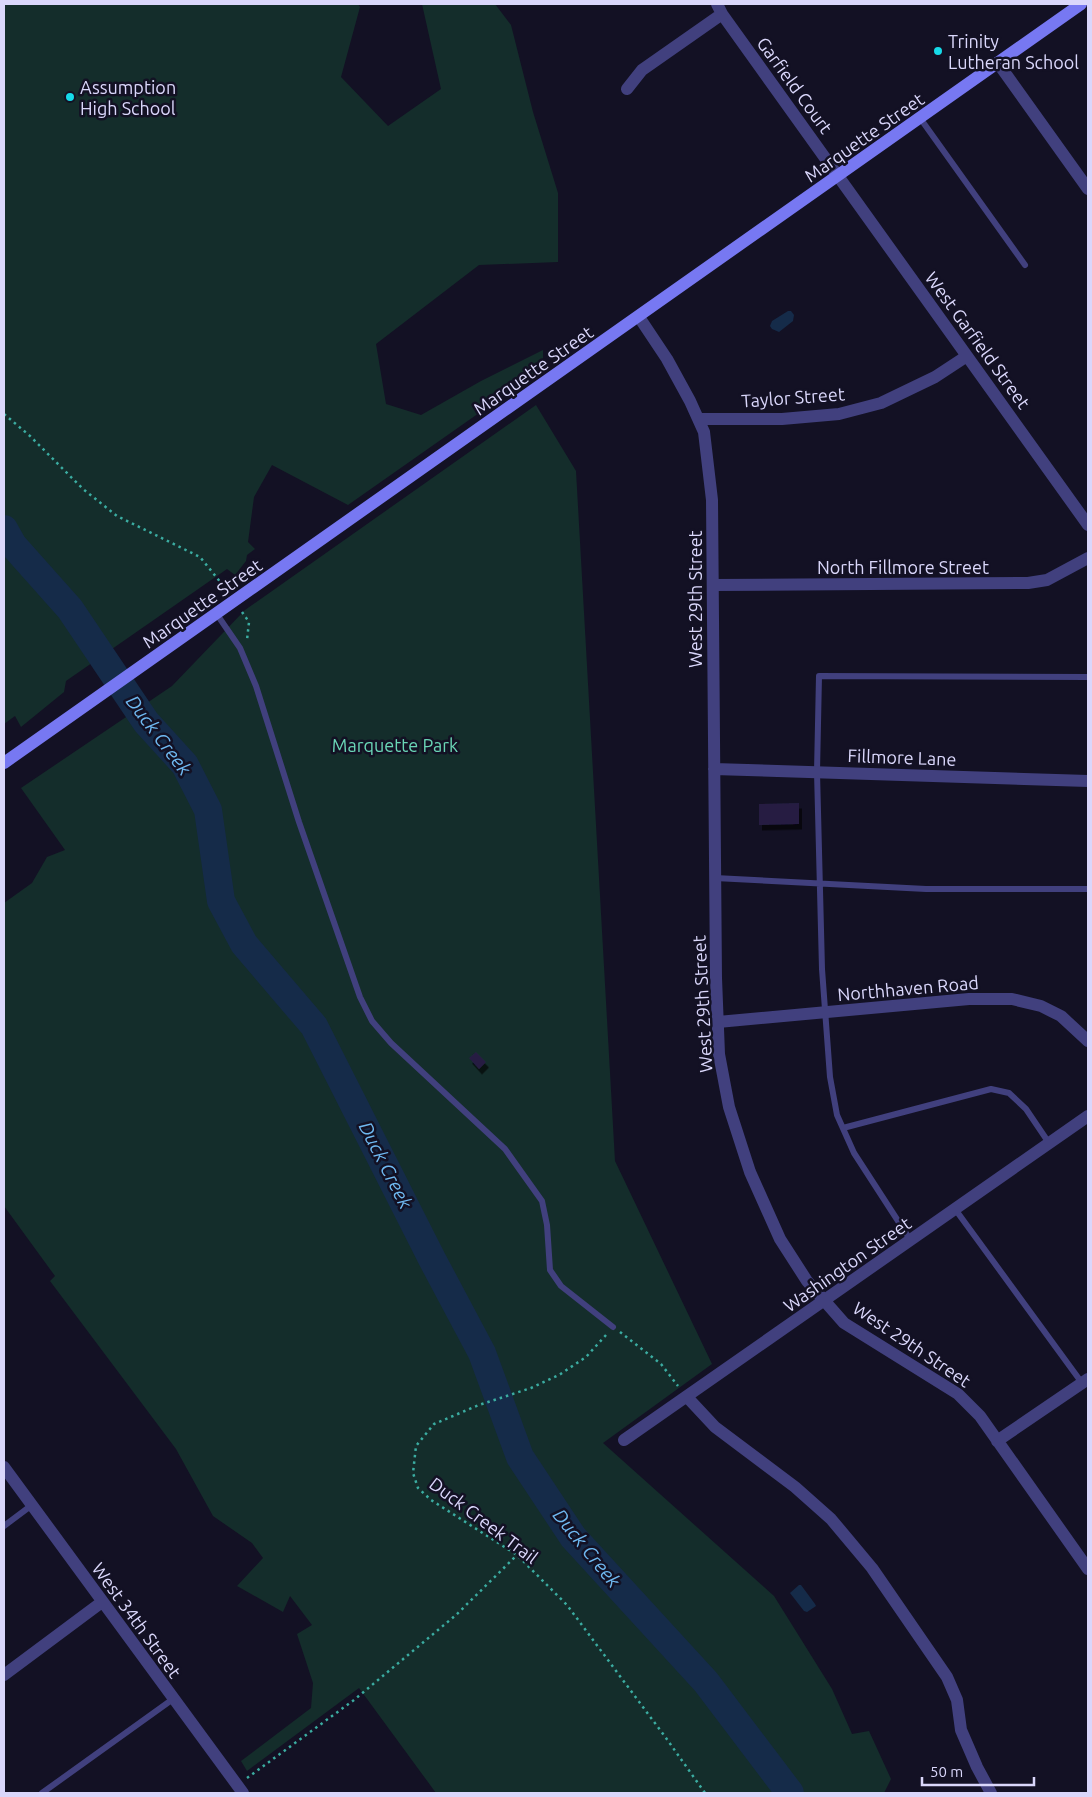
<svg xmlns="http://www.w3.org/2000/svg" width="1092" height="1797" font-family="Ubuntu,sans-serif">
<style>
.green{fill:#142d2b}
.water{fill:#152b49}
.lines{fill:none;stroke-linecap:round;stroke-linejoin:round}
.river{stroke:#152b49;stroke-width:28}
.building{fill:#251f43;filter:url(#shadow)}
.path{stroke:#3baca1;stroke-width:2.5;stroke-dasharray:2.5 4;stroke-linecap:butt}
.service{stroke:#41407e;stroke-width:6}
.minor{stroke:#41407e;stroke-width:12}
.secondary{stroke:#7778f2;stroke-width:12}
.poi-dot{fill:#16dae8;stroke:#131124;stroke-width:2}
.labels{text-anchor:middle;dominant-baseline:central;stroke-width:5;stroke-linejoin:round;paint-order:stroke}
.poi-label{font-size:18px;fill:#dad7fb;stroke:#131124;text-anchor:start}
.street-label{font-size:18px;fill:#dad7fb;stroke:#131124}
.park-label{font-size:18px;fill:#6ad5b6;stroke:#131124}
.water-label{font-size:19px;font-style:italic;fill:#6fb9f1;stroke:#131124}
</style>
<defs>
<filter id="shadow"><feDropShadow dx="3" dy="5.5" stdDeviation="0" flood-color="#0009"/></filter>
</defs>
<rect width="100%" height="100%" fill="#131124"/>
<!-- green -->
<path class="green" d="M4,4h354l2,3 -19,70 47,49 53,-37 -19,-85h73l16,21 22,87 25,81v69l-79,3 -103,79 10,60 35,11 60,-34 62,-31v18l-195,137 -76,-40 -18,32 -6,45 7,7 -8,6 -1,6 -11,14 -8,-6 -161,112 -2,11 -43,35 -6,-11 -11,8z
M536,405l40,66 39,690 97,203 -109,79 171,153 58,93 20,45 17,-3 22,48 -7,14h-448l-77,-105 -112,83 -6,-10 70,-53 2,-25 -16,-49 15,-9 -22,-29 -7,16 -46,-26 26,-28 -11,-15 -39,-27 -37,-67 -126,-168 5,-5 -51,-70v-303l28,-20 15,-26 18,-7 -44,-62 151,-102 73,-76z"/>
<!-- water -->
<path class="water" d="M788,311h3l3,4 -1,6 -14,11 -7,-3 -2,-3 2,-5z
M799,1585h2l14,19 1,2 -9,6 -3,-1 -14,-18z"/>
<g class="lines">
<!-- river -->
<path class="river" d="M4,529l9,16 57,64 76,113 39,43 23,45 13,91 23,43 70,82 118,233 50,94 38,104 53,80 133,145 84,111"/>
</g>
<!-- building -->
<path class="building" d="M799,803v21l-40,1v-21z
M476,1052l10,10 -7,7 -10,-11z"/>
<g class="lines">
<!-- path -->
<path class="path" d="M4,414l26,22 53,53 34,27 83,41 26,32
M242,612l7,10 -2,18
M620,1332l41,32 17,22
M606,1335l-20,22 -27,18 -28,13 -52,17 -45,19 -18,22 -3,27 5,15 13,12 86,55 50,50 99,133 39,55
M247,1778l107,-78 102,-85 61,-60"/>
<!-- service -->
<path class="service" d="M920,118l105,147
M216,613l24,35 16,38 43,136 61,175 12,24 19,22 114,106 37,52 5,24 3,45 11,16 52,41
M715,878l211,11h162
M843,1128l148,-39 18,4 17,16 23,34
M955,1209l127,174
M911,1241l-57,-88 -17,-38 -7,-38 -8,-108 -5,-197 2,-96 269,1
M4,1526l28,-21
M42,1793l131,-94"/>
<!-- minor -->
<path class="minor" d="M717,4l5,10 366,511
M998,63l90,126
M627,89l15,-19 80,-56
M639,317l28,42 23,42 14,31 8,68 4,478 3,76 10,53 21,65 30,67 27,42 37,42 114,71 22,22 108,153
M698,419h84l57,-5 42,-11 54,-26 32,-21
M713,585l315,-2 19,-3 41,-22
M714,769l374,12
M718,1022l251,-23h43l29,7 20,10 27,25
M687,1397l28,30 80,60 36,32 41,49 75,109 10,23 4,30 16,37 14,26
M624,1440l464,-324
M997,1441l91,-62
M4,1467l239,326
M4,1675l98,-73"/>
<!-- secondary -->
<path class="secondary" d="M4,763l1077,-759"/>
</g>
<!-- markers -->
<g class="poi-dot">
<circle cx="938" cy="51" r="5"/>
<circle cx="70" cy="97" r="5"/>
</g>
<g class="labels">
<!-- poi labels -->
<g class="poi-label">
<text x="948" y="41">Trinity<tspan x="948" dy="21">Lutheran School</tspan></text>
<text x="80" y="87">Assumption<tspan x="80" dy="21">High School</tspan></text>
</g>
<!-- street labels -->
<g class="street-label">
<text transform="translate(795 85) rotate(54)">Garfield Court</text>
<text transform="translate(864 137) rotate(-35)">Marquette Street</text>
<text transform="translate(978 340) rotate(54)">West Garfield Street</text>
<text transform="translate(533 370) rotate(-35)">Marquette Street</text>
<text transform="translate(793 397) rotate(-4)">Taylor Street</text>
<text x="903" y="567">North Fillmore Street</text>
<text transform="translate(695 599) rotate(-90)">West 29th Street</text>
<text transform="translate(202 603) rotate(-35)">Marquette Street</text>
<text transform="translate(902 757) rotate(2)">Fillmore Lane</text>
<text transform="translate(908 988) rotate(-5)">Northhaven Road</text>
<text transform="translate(702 1004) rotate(-93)">West 29th Street</text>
<text transform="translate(847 1264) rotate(-35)">Washington Street</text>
<text transform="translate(912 1344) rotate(34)">West 29th Street</text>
<text transform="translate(484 1520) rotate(37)">Duck Creek Trail</text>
<text transform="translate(137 1620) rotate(54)">West 34th Street</text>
</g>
<!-- park labels -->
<g class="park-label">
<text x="395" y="745">Marquette Park</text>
</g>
<!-- water labels -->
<g class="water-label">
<text transform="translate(159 735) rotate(53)">Duck Creek</text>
<text transform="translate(386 1165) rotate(63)">Duck Creek</text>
<text transform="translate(587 1548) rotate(51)">Duck Creek</text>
</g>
</g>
<!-- border -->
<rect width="1092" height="1797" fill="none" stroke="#dad7fb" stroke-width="10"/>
<!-- scale -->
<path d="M922 1777v8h112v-8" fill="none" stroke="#dad7fb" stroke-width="2.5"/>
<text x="930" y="1777" font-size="15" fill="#dad7fb" stroke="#131124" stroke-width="4" paint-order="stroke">50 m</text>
</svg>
